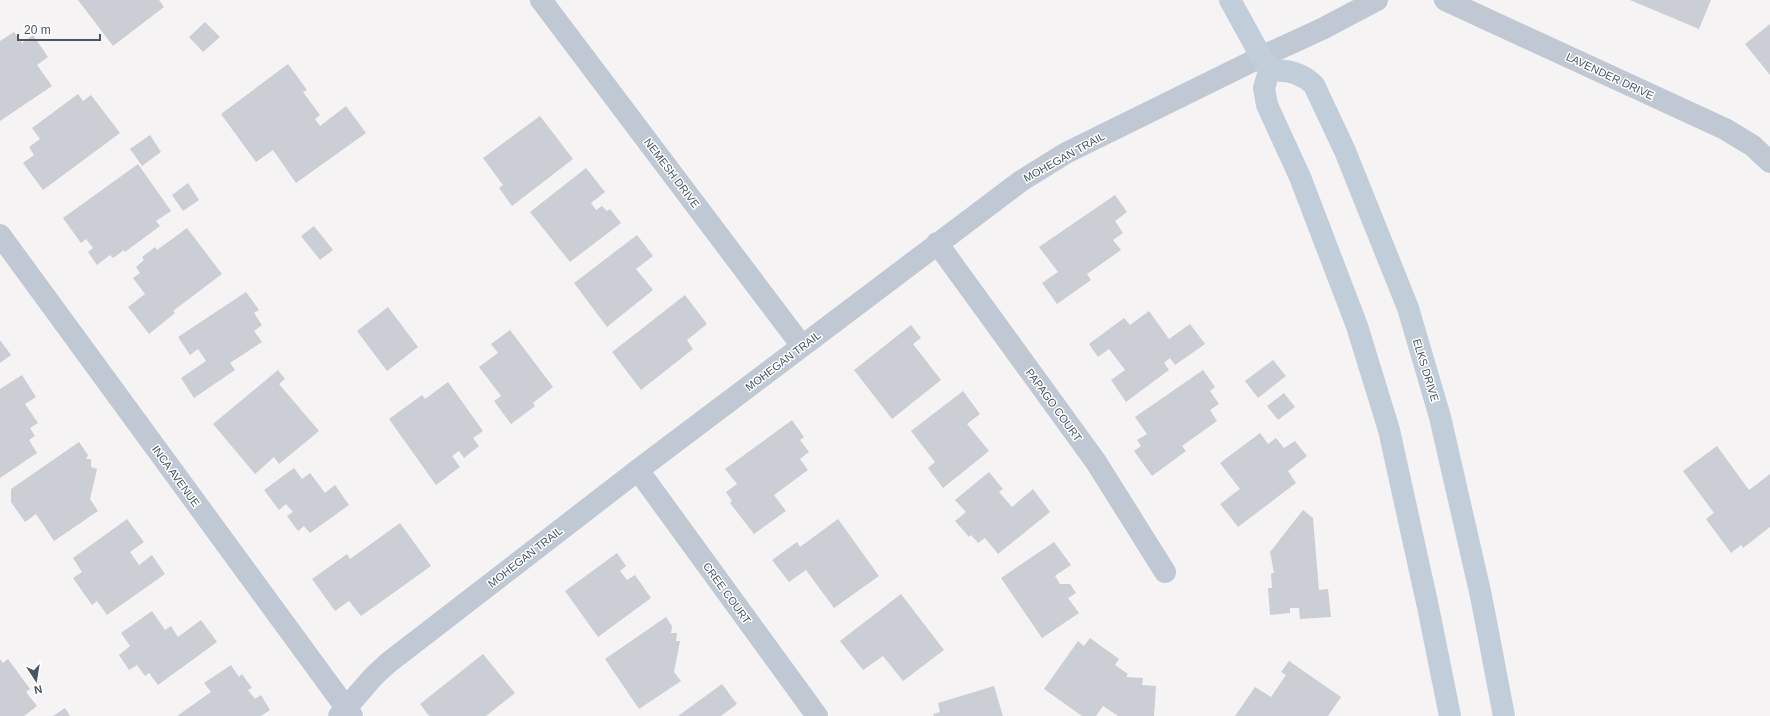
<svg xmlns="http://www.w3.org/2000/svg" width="1770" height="716" font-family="Helvetica,sans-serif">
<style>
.building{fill:#ccced5}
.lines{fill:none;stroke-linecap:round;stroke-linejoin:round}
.street{stroke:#c0c9d3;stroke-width:22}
.secondary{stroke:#c2cdda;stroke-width:22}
.labels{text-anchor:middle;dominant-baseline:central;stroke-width:3;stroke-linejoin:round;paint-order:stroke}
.street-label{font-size:11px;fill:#485562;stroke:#fff}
</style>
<rect width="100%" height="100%" fill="#f5f3f3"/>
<!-- building -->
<path class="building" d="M78,0h81l5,7 -51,39z
M1630,0h81l-12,29z
M205,22l15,15 -17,15 -14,-15z
M1770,24v51l-25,-31z
M14,32l8,11 11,-8 15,22 -11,8 15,21 -52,35v-80z
M288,64l19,26 -4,2 17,23 -5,4 5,7 26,-20 20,27 -70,50 -23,-33 -17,12 -35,-48z
M78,94l5,7 8,-6 29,38 -77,57 -20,-27 11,-8 -5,-8 11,-8 -8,-11z
M540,116l33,43 -61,47 -13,-18 4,-3 -20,-27z
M150,135l11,17 -19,14 -12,-17z
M138,164l33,47 -15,10 4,5 -35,26 -1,-2 -11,8 -3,-3 -13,10 -9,-13 5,-4 -7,-9 -5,4 -18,-25z
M586,168l19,24 -14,11 5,7 6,-4 5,5 3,-2 11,14 -51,39 -40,-50z
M188,183l11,17 -16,11 -11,-16z
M1115,195l12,17 -12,9 8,12 -10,7 8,10 -34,24 4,6 -34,24 -15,-21 16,-11 -19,-25z
M314,226l19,24 -13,10 -19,-24z
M187,228l35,46 -49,37 2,2 -26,21 -21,-27 17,-13 -12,-16 7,-5 -4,-6 8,-7 -2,-3 13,-10 2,3z
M637,235l16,21 -17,13 17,21 -46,37 -33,-44z
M246,292l13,18 -5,3 8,12 -8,6 8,11 -32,21 5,7 -41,28 -13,-20 25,-17 -8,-12 -8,6 -12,-18z
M685,295l22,29 -20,16 6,9 -52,41 -29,-38z
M388,307l30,40 -31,24 -30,-40z
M1149,311l20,28 21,-15 15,20 -30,21 -5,-7 -6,5 5,7 -43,32 -15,-22 14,-10 -16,-21 -11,8 -9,-13 35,-26 6,7z
M911,325l10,13 -8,6 28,36 -49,39 -38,-49z
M510,330l43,57 -20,16 2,3 -24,18 -17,-23 7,-5 -22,-29 19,-14 -7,-9z
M0,340l11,15 -11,8z
M1273,360l13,16 -28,22 -13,-17z
M278,370l7,9 -6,5 40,47 -40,33 -5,-7 -19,17 -42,-50z
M1203,370l12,17 -5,4 9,13 -9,6 7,11 -35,25 4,5 -34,25 -18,-25 7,-5 -4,-6 10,-6 -12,-17z
M22,375l14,22 -11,7 13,19 -8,5 5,8 -6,4 8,13 -37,25v-89z
M448,382l35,49 -10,7 6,8 -15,12 -5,-7 -7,5 8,11 -24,18 -47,-66 33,-24 3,4z
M963,391l17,23 -13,10 22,27 -46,37 -15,-20 7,-6 -24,-31z
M1284,393l11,14 -17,13 -11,-14z
M792,420l12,17 -4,3 9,12 -9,7 8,11 -34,25 12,16 -32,23 -24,-31 2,-2 -6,-9 11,-8 -12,-15z
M1260,433l8,11 8,-6 8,10 11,-7 12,15 -19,15 8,12 -58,44 -18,-23 20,-15 -20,-26z
M79,442l9,13 -2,4h5v8l6,2 -7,30 8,12 -44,30 -18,-27 -11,8 -14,-20v-13z
M1717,446l32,44 21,-16v53l-27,21 -2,-3 -10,8 -25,-34 8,-6 -31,-42z
M294,468l8,11 8,-6 15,20 10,-8 14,20 -39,28 -6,-7 -6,5 -11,-15 6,-4 -7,-8 -7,6 -15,-20z
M989,472l14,17 -4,3 13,15 21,-18 17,23 -52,42 -13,-16 -7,5 -7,-8 -2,2 -14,-16 11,-9 -11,-12z
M1303,510l10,8 6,72 9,-1 3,28 -31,2 -1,-11h-9v5l-20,2 -2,-27h4l-1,-15h3l-4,-21z
M127,519l17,23 -14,10 9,13 13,-10 13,19 -58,41 -10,-14 -5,4 -19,-27 9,-6 -9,-14z
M838,519l41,57 -45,32 -28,-38 -17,12 -17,-22 25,-18 3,5z
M400,523l31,43 -70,50 -12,-15 -14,10 -23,-32 35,-25 3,5z
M1054,542l17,23 -16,11 5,8h10l6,9 -8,5 11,15 -37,25 -41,-60z
M617,553l9,13 -6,5 7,9 8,-5 16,23 -53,39 -33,-46z
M901,594l43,56 -41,31 -20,-25 -20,14 -23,-29z
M152,611l13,19 6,-4 7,11 23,-17 16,22 -59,43 -9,-12 -4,3 -8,-11 -8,5 -10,-15 11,-9 -9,-13z
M666,617l6,9 -1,7h6l-1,8h4l-6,31 7,9 -42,28 -34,-50z
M1090,638l29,21 -4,6 13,9 -2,3 17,1 -1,7 14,1 -2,30h-36l-15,-10 -7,10h-14l-38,-27 34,-48 6,5z
M483,654l32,39 -29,23h-57l-9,-12z
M0,659l3,4 5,-4 22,30 -4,3 11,14 -13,10h-24z
M1289,661l52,36 -13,19h-93l20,-29 16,10 15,-22 -5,-3z
M231,665l8,12 3,-3 10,14 -4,2 7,9 6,-4 9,15 -9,6h-84l34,-24 -7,-9z
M722,684l15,20 -16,12h-43z
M994,686l9,30h-69l-1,-2 7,-2 -2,-9z
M65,708l5,8h-17z"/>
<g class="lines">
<!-- street -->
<path class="street" d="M541,0l261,346
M1445,0l280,129 28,17 17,16
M0,235l352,481
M937,243l159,219 69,110
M638,470l179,246
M339,716l35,-40 14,-13 250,-193 383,-289 45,-28 195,-96 61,-28 55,-29"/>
<!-- secondary -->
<path class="secondary" d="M1230,0l39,71
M1269,71c17,-2 32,1 45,14l31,66 63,157 32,109 41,179 23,120
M1269,71l-5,17 3,17 33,72 57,149 32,104 39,177 22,109"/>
</g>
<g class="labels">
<!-- street labels -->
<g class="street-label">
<text transform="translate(1610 76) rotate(25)">LAVENDER DRIVE</text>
<text transform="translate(1064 157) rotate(-29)">MOHEGAN TRAIL</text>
<text transform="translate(672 173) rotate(53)">NEMESH DRIVE</text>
<text transform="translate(783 361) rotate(-37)">MOHEGAN TRAIL</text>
<text transform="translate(1426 370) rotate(73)">ELKS DRIVE</text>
<text transform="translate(1054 405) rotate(54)">PAPAGO COURT</text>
<text transform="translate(176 476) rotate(54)">INCA AVENUE</text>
<text transform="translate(525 557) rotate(-38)">MOHEGAN TRAIL</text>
<text transform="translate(727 593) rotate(54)">CREE COURT</text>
</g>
</g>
<!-- north arrow -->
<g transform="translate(36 680) rotate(168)" stroke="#ffffff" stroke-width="3" paint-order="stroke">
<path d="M0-3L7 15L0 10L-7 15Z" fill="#485562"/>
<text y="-6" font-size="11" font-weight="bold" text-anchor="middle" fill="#485562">N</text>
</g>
<!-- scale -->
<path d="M18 34v6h82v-6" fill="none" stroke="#485562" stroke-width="2"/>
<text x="24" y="34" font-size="12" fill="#485562" stroke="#ffffff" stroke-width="3" paint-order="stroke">20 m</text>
</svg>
